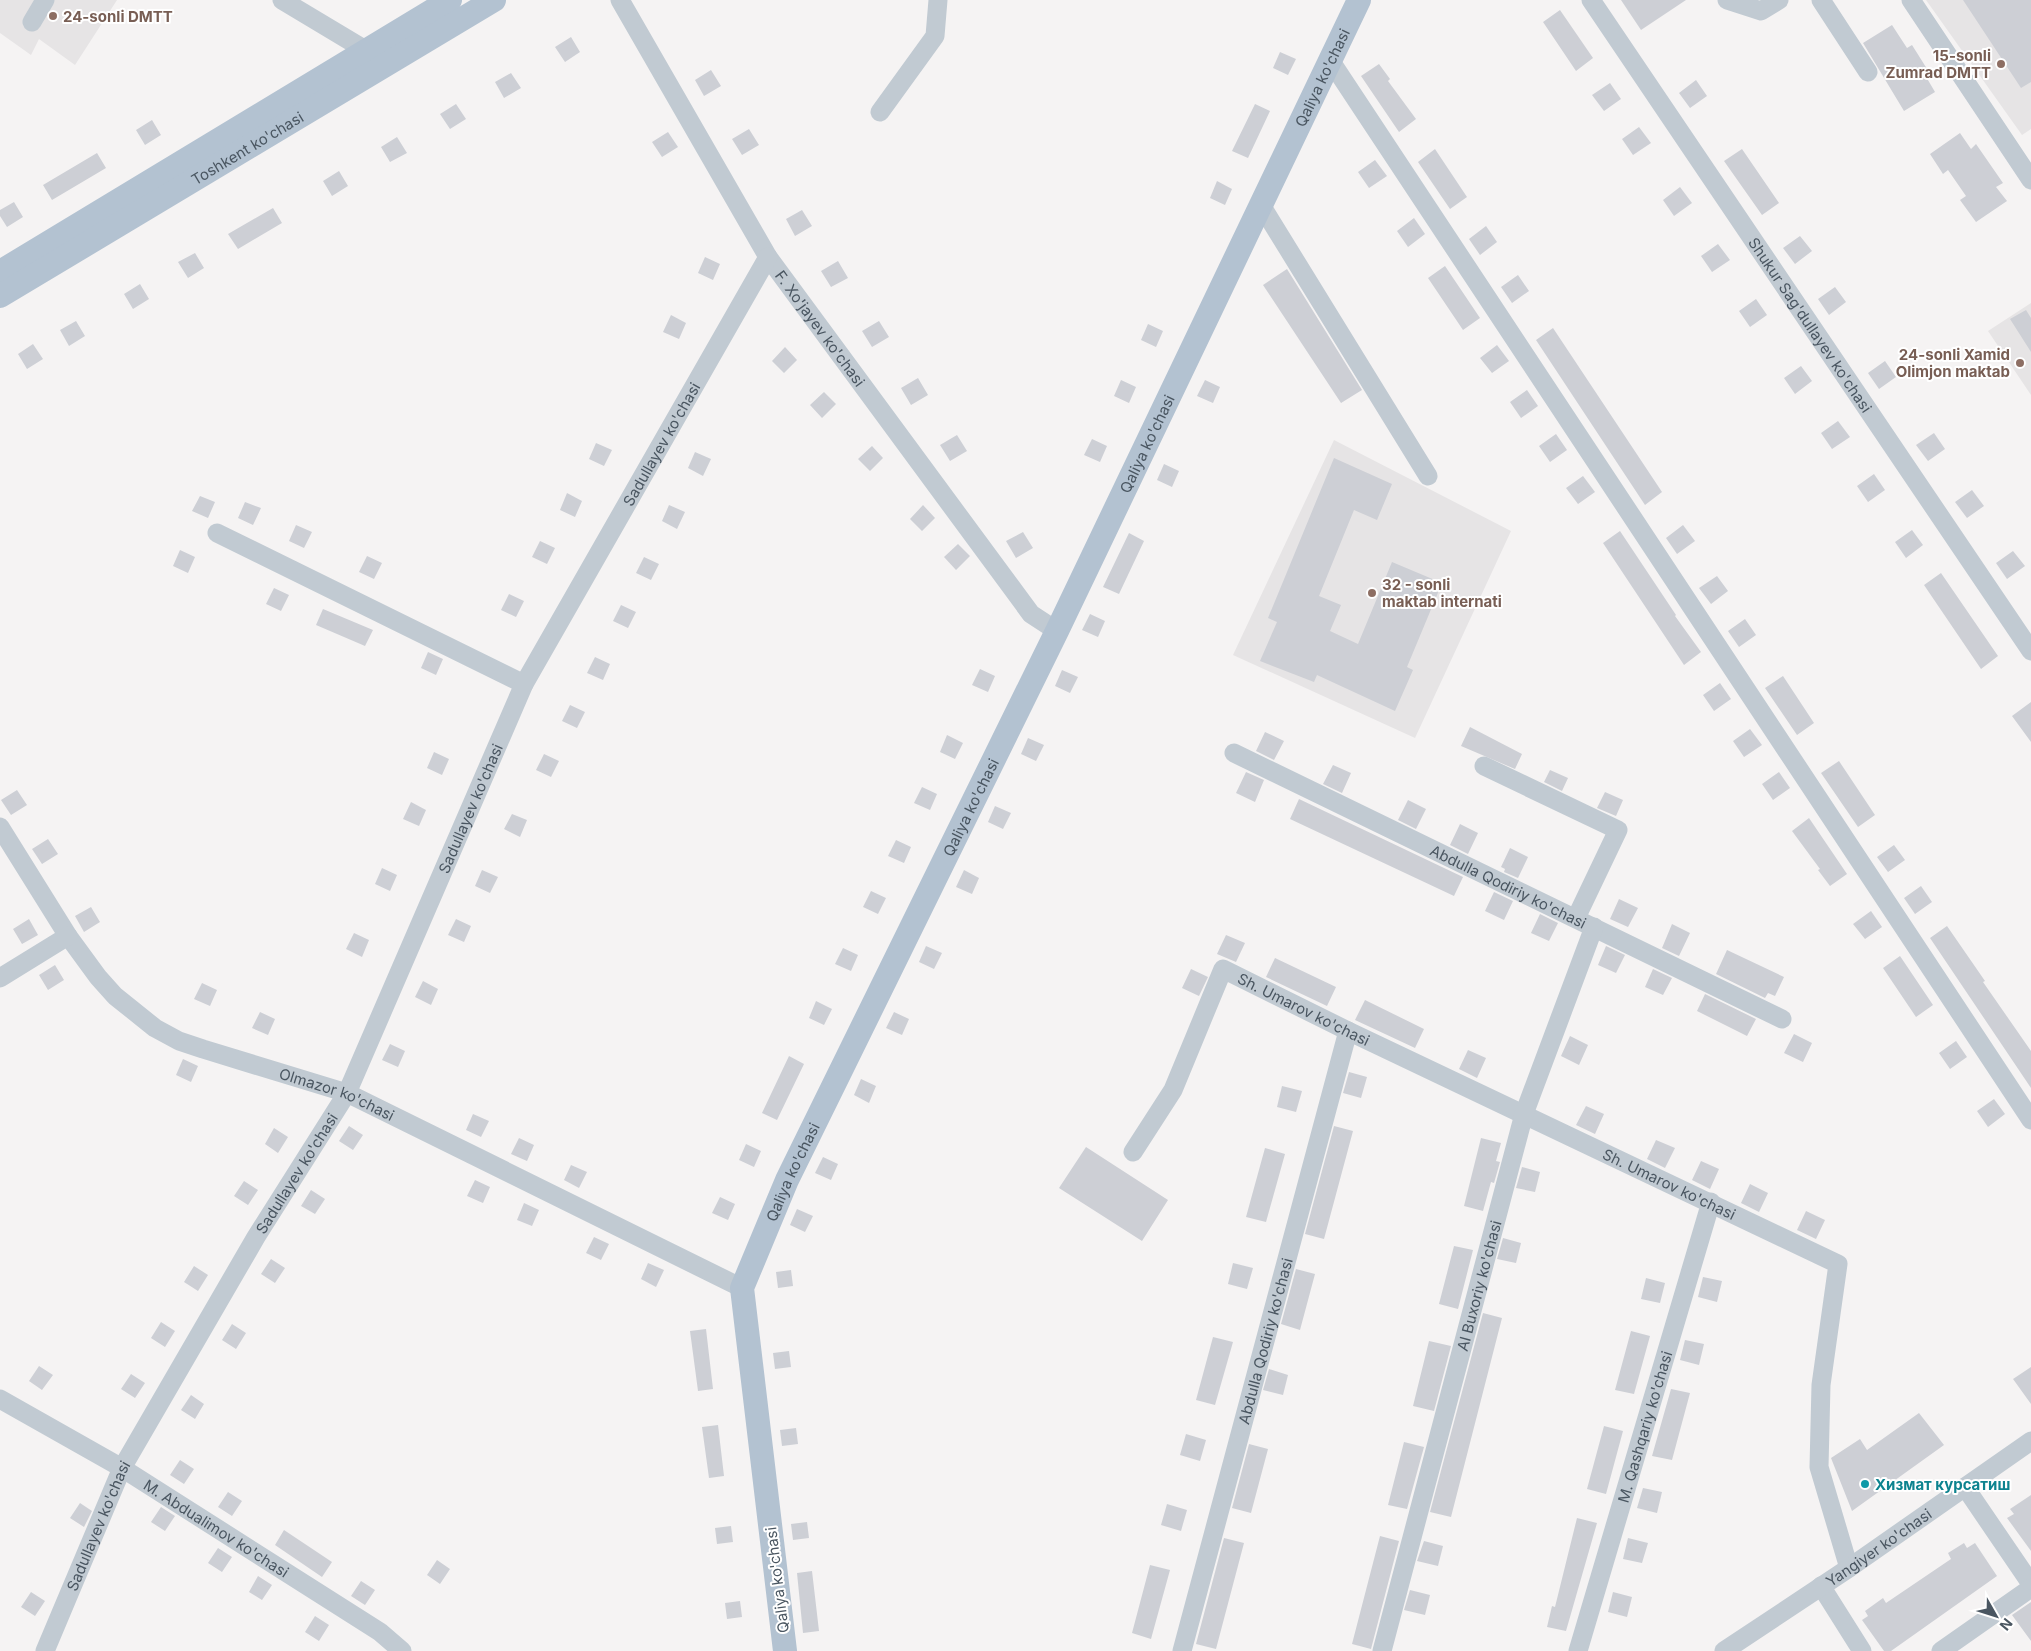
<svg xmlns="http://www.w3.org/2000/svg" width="2031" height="1651" font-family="Inter,sans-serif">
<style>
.education{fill:#e6e4e5}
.building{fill:#cdcfd5}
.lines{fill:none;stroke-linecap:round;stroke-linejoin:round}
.minor{stroke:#c1cad2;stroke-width:19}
.major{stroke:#b3c2d1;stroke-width:24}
.education-dot{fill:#8d6e63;stroke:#fff;stroke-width:2}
.culture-dot{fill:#0f9aa8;stroke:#fff;stroke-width:2}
.labels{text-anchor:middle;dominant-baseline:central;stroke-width:4;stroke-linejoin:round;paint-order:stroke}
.education-label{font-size:15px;font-weight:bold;fill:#785e54;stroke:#fff;text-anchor:start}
.street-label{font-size:15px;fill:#4a5661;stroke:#fff}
.culture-label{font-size:15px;font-weight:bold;fill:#0d838f;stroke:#fff;text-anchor:start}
</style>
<rect width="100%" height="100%" fill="#f5f3f3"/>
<!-- education -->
<path class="education" d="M0,0h117l-42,65 -36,-26 -8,16 -31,-22z
M1926,0h105v129l-9,6z
M2031,303v92l-43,-64z
M1334,440l177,91 -96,207 -182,-83z"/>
<!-- building -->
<path class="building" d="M1621,0h65l-45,30z
M1963,0h68v82l-10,6z
M1560,10l33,48 -17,13 -33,-49z
M1892,25l15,23 5,-3 17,27 -4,3 10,17 -31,19 -41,-68z
M571,37l9,15 -15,10 -10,-15z
M1280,52l16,7 -8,16 -15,-7z
M1379,64l11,15 -2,2 28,38 -17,13 -38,-56z
M711,70l10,16 -17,10 -9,-16z
M511,73l10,15 -17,10 -9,-16z
M1696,80l11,16 -17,12 -11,-15z
M1610,83l11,16 -17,12 -12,-16z
M456,104l10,15 -16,10 -10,-15z
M1255,104l15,7 -22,47 -16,-7z
M152,120l9,15 -16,10 -9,-15z
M1639,127l12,16 -18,12 -11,-16z
M749,129l10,16 -17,10 -10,-16z
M668,132l10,15 -16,10 -10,-15z
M1960,133l11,16 5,-5 27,39 -7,4 11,14 -31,21 -16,-22 6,-4 -18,-26 -5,4 -13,-20z
M397,137l10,16 -17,9 -9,-15z
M1435,149l32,48 -17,12 -32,-47z
M1742,149l37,54 -17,12 -38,-54z
M97,153l9,15 -54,32 -9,-15z
M1375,160l12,16 -18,12 -11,-16z
M339,171l9,15 -16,10 -9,-15z
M1217,181l15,8 -7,16 -15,-7z
M1680,187l12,16 -18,13 -11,-16z
M14,202l9,15 -16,10 -7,-11v-6z
M273,208l9,15 -44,26 -10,-15z
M802,210l10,16 -17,10 -9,-17z
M1414,218l11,16 -17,13 -11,-16z
M1486,226l11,16 -17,13 -11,-16z
M1800,236l12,15 -17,13 -12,-16z
M1718,244l12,16 -18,12 -11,-16z
M195,253l9,15 -16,10 -10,-16z
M705,257l15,7 -7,16 -15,-7z
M838,261l10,17 -17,9 -10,-16z
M1445,266l35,52 -17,12 -35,-52z
M1287,269l75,121 -21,13 -78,-118z
M1518,275l11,16 -17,12 -11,-16z
M140,284l9,15 -16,10 -9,-15z
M1835,287l11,15 -17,13 -11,-16z
M1756,299l11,16 -17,12 -11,-16z
M2026,310l5,8v34l-21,-33z
M671,315l15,8 -7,16 -16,-7z
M76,321l9,15 -16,10 -9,-16z
M879,321l10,16 -17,10 -10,-16z
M1148,324l15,7 -7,16 -15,-7z
M1553,328l109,164 -17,13 -109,-165z
M33,344l10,15 -16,10 -9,-15z
M1497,345l12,16 -17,12 -12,-15z
M785,347l12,13 -13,13 -12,-12z
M1885,361l11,16 -17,12 -11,-16z
M1801,366l11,15 -17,13 -11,-16z
M918,378l10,17 -17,10 -10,-17z
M1121,380l15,7 -7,16 -15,-7z
M1205,380l15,7 -7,16 -16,-7z
M1527,390l11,16 -17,12 -11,-16z
M824,392l12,12 -14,14 -12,-13z
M1838,421l12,16 -18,12 -11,-16z
M1934,433l11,16 -17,12 -12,-16z
M1556,434l11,16 -17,12 -11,-16z
M957,435l10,16 -17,10 -10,-16z
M1092,439l15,7 -7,16 -16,-7z
M596,443l16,7 -8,16 -15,-7z
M872,446l11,12 -13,13 -12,-12z
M695,452l16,7 -8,17 -15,-8z
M1334,458l58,26 -15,36 -23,-10 -35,86 22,9 -11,26 28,13 34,-82 50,21 -35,84 6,3 -18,41 -78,-36 -3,7 -54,-21 17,-39 -9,-4z
M1164,464l15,7 -7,16 -15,-7z
M1874,474l11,16 -17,12 -11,-16z
M1583,476l12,16 -17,12 -12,-16z
M1972,490l12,16 -17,12 -12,-16z
M567,493l15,8 -7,16 -15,-7z
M200,496l15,6 -7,16 -16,-7z
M245,502l16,6 -8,17 -15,-7z
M669,505l16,7 -8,17 -15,-8z
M923,505l12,13 -13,13 -12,-12z
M296,525l16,7 -8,16 -15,-7z
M1683,525l12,16 -18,13 -11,-16z
M1912,530l11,15 -17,13 -11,-16z
M1620,531l56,84 -1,1 26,36 -17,13 -81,-122z
M1023,532l10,16 -17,10 -10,-17z
M1129,533l15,8 -25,53 -16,-7z
M540,541l15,7 -8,16 -15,-7z
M958,544l12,12 -14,14 -12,-13z
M180,550l15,7 -7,16 -15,-7z
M2013,551l12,15 -18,13 -11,-16z
M367,556l15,7 -8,16 -15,-7z
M644,557l15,7 -8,16 -15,-7z
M1941,573l57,83 -17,13 -57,-84z
M1717,576l11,15 -17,13 -12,-16z
M274,588l15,7 -8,16 -15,-7z
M509,594l15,7 -8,16 -15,-7z
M621,605l15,7 -8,16 -15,-7z
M323,609l50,21 -8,16 -49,-21z
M1090,614l15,7 -7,16 -16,-7z
M1745,619l11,16 -17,12 -11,-16z
M428,652l15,7 -7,16 -15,-7z
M595,657l15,7 -7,16 -16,-7z
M980,669l15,7 -7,16 -16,-7z
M1062,670l16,7 -8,16 -15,-7z
M1783,676l31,47 -17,12 -32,-47z
M1720,683l11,16 -17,12 -11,-16z
M2031,702v40l-19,-26z
M570,705l15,7 -8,16 -15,-7z
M1470,727l52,27 -7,15 -54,-23z
M1750,729l12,16 -18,12 -11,-16z
M1265,732l19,9 -10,19 -18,-9z
M947,735l16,8 -8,16 -15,-7z
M1028,738l16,7 -8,16 -15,-7z
M434,752l15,7 -7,16 -15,-7z
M544,754l15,7 -8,16 -15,-7z
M1839,761l36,54 -17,12 -37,-54z
M1333,765l18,8 -9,20 -19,-9z
M1550,770l18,8 -6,13 -18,-9z
M1246,772l18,8 -9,22 -19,-9z
M1779,772l11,16 -17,12 -11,-16z
M922,787l15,7 -7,16 -16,-7z
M17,790l10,15 -16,10 -10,-15z
M1605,792l18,8 -7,16 -19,-8z
M1299,799l164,78 -9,19 -164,-77z
M1408,800l18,9 -10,20 -18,-9z
M411,802l15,8 -7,16 -16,-7z
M995,806l16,7 -8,16 -15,-7z
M512,814l15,6 -7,17 -16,-8z
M1809,818l38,56 -17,12 -12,-16 2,-1 -28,-38z
M1460,824l18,9 -10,21 -18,-9z
M48,839l10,15 -16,10 -10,-15z
M896,840l15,7 -7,16 -16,-7z
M1894,845l11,15 -17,12 -11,-15z
M1510,848l18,9 -10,21 -14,-6 1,-3 -4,-2z
M382,868l15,7 -7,16 -15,-7z
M482,870l16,7 -8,16 -15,-7z
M964,870l15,8 -7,16 -16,-7z
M1921,886l11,16 -17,12 -11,-16z
M871,891l15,7 -8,16 -15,-7z
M1494,892l19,9 -9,19 -19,-9z
M1619,899l19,9 -10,19 -18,-8z
M91,907l9,15 -16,10 -9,-16z
M1871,911l11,16 -17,12 -12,-15z
M1540,914l18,9 -9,18 -18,-8z
M29,919l9,16 -16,9 -9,-15z
M456,919l15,7 -7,16 -16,-7z
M1672,924l18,9 -11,23 -17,-8z
M1947,926l38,55 -2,1 48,69v37l-101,-150z
M354,933l15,7 -7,17 -16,-8z
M1226,935l19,8 -9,19 -19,-8z
M926,946l16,7 -8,16 -15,-7z
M1606,946l19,9 -9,18 -18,-8z
M843,948l15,7 -7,16 -16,-7z
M1727,950l57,27 -9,19 -7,-3 -3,5 -49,-24z
M1900,956l33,49 -17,12 -33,-49z
M1275,958l61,29 -9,19 -61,-29z
M55,965l9,15 -16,10 -9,-15z
M1191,969l17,8 -9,19 -17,-8z
M1653,969l19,9 -9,17 -18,-8z
M423,981l15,8 -7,16 -16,-8z
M202,983l15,7 -7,16 -16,-7z
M1705,994l51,25 -9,17 -50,-25z
M1365,1000l59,29 -9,19 -60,-28z
M816,1001l16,8 -8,16 -15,-7z
M260,1012l15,7 -7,16 -16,-7z
M894,1012l15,7 -7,16 -16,-7z
M1794,1034l18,9 -9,19 -19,-9z
M1570,1036l18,9 -9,20 -18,-9z
M1956,1041l11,16 -17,12 -11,-16z
M390,1044l15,7 -7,16 -16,-7z
M1468,1050l18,8 -9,20 -18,-9z
M789,1056l15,8 -27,56 -15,-7z
M183,1059l15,7 -7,16 -15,-7z
M1349,1072l18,5 -6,21 -18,-5z
M861,1079l15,7 -7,17 -15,-8z
M1282,1086l20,5 -6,21 -19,-5z
M1994,1099l11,15 -17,13 -11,-16z
M1586,1106l18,8 -9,20 -19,-9z
M473,1114l16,7 -8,16 -15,-7z
M349,1126l14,9 -10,15 -14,-9z
M1334,1126l19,5 -29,108 -19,-5z
M274,1128l14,9 -10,16 -13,-9z
M519,1138l15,7 -7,16 -16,-7z
M1481,1138l20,5 -5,18 4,1 -6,21 -3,-1 -8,29 -19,-5z
M1656,1140l19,8 -10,20 -18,-9z
M746,1144l15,7 -7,16 -15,-7z
M1086,1147l82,53 -26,41 -83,-53z
M1265,1148l20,6 -19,68 -20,-5z
M823,1157l15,7 -7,16 -16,-7z
M1701,1161l18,8 -9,20 -18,-9z
M571,1165l16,7 -8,16 -15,-8z
M1522,1167l18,5 -5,20 -19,-4z
M475,1180l15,7 -7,16 -16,-7z
M244,1181l14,9 -10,15 -14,-9z
M1750,1184l18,9 -9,19 -18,-9z
M311,1190l14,9 -10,15 -14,-8z
M720,1197l15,7 -7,16 -16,-7z
M524,1203l15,7 -7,16 -15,-6z
M797,1209l16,7 -8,16 -15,-7z
M1806,1211l19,9 -9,19 -19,-9z
M594,1237l15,7 -8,16 -15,-7z
M1503,1238l18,5 -5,20 -19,-4z
M1454,1246l19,4 -15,59 -19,-5z
M271,1259l14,9 -10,15 -14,-9z
M648,1263l16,7 -8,17 -15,-8z
M1233,1263l20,5 -6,21 -19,-5z
M194,1266l14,9 -10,16 -14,-9z
M1296,1269l19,5 -15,56 -19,-6z
M791,1270l2,16 -15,2 -2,-16z
M1703,1277l19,4 -5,21 -19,-5z
M1646,1278l19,5 -5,20 -19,-4z
M1483,1313l19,5 -51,199 -21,-5z
M161,1322l14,9 -10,16 -14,-9z
M232,1324l14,9 -10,16 -14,-9z
M706,1329l7,60 -15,2 -8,-60z
M1631,1331l19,5 -16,58 -19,-4z
M1213,1337l20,5 -18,63 -19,-5z
M1685,1340l19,4 -5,21 -19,-5z
M1429,1341l22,5 -17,65 -21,-5z
M789,1351l2,16 -16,2 -2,-16z
M39,1366l14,9 -11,15 -13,-9z
M2031,1367v37l-18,-25z
M1269,1369l19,6 -5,20 -20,-5z
M131,1374l14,9 -10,15 -14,-9z
M1671,1389l19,4 -18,67 -20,-4z
M191,1395l13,9 -9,15 -14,-9z
M1919,1413l25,32 -92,66 -21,-53 29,-19 7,11z
M718,1425l6,51 -15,2 -7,-51z
M1604,1426l19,5 -17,63 -19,-5z
M796,1428l2,16 -16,2 -2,-16z
M1186,1434l20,6 -6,21 -20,-6z
M1404,1442l20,5 -17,62 -19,-4z
M1249,1444l19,5 -17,64 -19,-5z
M180,1460l14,9 -10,15 -14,-9z
M1643,1488l19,4 -5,21 -20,-5z
M228,1492l14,9 -10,15 -14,-9z
M2031,1495v56l-24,-33 7,-4 -4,-5z
M80,1503l12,8 -8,16 -14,-9z
M1167,1504l20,6 -6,21 -20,-6z
M161,1507l14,9 -10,15 -14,-9z
M1577,1518l20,5 -31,108 -19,-4 5,-21 3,1z
M807,1522l2,16 -16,2 -2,-16z
M731,1526l2,16 -16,2 -2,-16z
M284,1530l48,32 -10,15 -47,-32z
M1380,1536l19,5 -28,108 -19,-5z
M1224,1538l20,5 -28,106 -20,-5z
M1628,1538l20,5 -6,20 -19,-4z
M1424,1541l19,5 -5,20 -21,-5z
M1964,1543l3,5 8,-5 22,33 -106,75h-7l-22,-31 6,-4 -3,-5 18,-13 3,5 65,-44 -3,-6z
M218,1548l14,9 -10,15 -14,-9z
M437,1560l13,9 -10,15 -13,-9z
M1150,1565l20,5 -19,69 -19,-6z
M812,1571l7,60 -16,2 -6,-60z
M258,1576l14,9 -10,15 -13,-8z
M361,1581l14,9 -10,15 -14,-9z
M1410,1590l20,5 -5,20 -21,-5z
M31,1592l14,9 -10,15 -14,-9z
M1613,1592l19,5 -5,20 -19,-5z
M740,1601l2,16 -15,2 -2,-16z
M2031,1602v39l-19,-26z
M315,1616l14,9 -10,16 -14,-9z"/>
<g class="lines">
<!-- minor -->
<g class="minor">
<path d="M282,0l85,51"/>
<path id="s1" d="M620,0l148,257 263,357 26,17"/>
<path id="s2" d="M1591,0l440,651"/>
<path d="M1727,0l34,11 18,-11"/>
<path d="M1821,0l47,72"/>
<path d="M1911,0l120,180"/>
<path d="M32,22l13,-22"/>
<path d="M1330,60l701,1060"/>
<path d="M880,112l55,-76 3,-36"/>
<path d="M1261,205l167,271"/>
<path d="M217,533l307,151"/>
<path id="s3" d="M1234,753l548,266"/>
<path d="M1484,766l134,64 -42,88"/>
<path id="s4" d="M0,827l68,109 30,41 17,19 40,32 24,13 24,8 144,44 395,195"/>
<path d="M0,978l68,-42"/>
<path id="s5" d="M1133,1152l40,-62 50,-121 125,62 490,233 -17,121 -2,82 30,101"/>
<path id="s6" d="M0,1399l122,69 258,164 22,19"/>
<path d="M1965,1487l66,97"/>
<path d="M1821,1586l41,65"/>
<path id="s7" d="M45,1651l77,-183 134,-231 91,-144 177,-409 244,-427"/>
<path id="s8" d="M1182,1651l166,-620"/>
<path id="s9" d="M1382,1651l142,-537 70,-187"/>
<path id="s10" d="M1578,1651l133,-449"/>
<path id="s11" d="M1724,1651l125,-83 182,-127"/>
<path d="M1941,1651l90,-63"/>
</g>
<!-- major -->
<g class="major">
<path d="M0,272l450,-272"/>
<path id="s12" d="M0,296l494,-296"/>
<path id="s13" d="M785,1651l-43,-363 45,-108 270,-549 302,-631"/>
</g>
</g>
<!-- markers -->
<g class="education-dot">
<circle cx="53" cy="16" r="5"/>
<circle cx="2001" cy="64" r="5"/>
<circle cx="2020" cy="363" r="5"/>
<circle cx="1372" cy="593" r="5"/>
</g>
<circle class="culture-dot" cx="1865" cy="1484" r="5"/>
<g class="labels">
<!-- education labels -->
<g class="education-label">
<text x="63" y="16">24-sonli DMTT</text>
<text x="1991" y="55" text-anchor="end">15-sonli<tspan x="1991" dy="17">Zumrad DMTT</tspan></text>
<text x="2010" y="354" text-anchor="end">24-sonli Xamid<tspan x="2010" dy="17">Olimjon maktab</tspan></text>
<text x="1382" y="584">32 - sonli<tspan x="1382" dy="17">maktab internati</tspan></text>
</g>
<!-- street labels -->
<g class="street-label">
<text stroke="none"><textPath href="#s13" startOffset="1708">Qaliya ko'chasi</textPath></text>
<text stroke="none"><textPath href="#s12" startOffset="288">Toshkent ko'chasi</textPath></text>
<text stroke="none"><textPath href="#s2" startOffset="392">Shukur Sag'dullayev ko'chasi</textPath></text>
<text stroke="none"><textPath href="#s1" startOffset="385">F. Xo'jayev ko'chasi</textPath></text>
<text stroke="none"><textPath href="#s7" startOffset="1358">Sadullayev ko'chasi</textPath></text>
<text stroke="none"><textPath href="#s13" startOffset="1302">Qaliya ko'chasi</textPath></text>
<text stroke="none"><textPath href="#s7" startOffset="946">Sadullayev ko'chasi</textPath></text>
<text stroke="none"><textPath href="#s13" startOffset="898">Qaliya ko'chasi</textPath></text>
<text stroke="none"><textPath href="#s3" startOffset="305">Abdulla Qodiriy ko'chasi</textPath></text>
<text stroke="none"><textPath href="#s5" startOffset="295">Sh. Umarov ko'chasi</textPath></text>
<text stroke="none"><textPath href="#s4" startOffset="450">Olmazor ko'chasi</textPath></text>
<text stroke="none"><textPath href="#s13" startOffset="492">Qaliya ko'chasi</textPath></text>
<text stroke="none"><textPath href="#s7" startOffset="541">Sadullayev ko'chasi</textPath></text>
<text stroke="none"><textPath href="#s5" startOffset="700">Sh. Umarov ko'chasi</textPath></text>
<text stroke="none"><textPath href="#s9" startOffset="378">Al Buxoriy ko'chasi</textPath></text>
<text stroke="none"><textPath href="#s8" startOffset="321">Abdulla Qodiriy ko'chasi</textPath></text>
<text stroke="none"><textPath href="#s10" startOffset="234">M. Qashqariy ko'chasi</textPath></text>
<text stroke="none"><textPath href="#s7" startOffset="136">Sadullayev ko'chasi</textPath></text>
<text stroke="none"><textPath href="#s6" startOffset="252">M. Abdualimov ko'chasi</textPath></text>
<text stroke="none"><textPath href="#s11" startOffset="186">Yangiyer ko'chasi</textPath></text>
<text transform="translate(777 1580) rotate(-97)">Qaliya ko'chasi</text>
</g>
<!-- culture labels -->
<g class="culture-label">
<text x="1875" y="1484">Хизмат курсатиш</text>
</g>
</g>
<!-- north arrow -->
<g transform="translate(1996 1616) rotate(129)" stroke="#ffffff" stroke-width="4" paint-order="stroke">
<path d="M0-4L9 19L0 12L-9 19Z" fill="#4a5661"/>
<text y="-8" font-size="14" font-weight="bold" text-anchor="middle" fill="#4a5661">N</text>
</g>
</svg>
